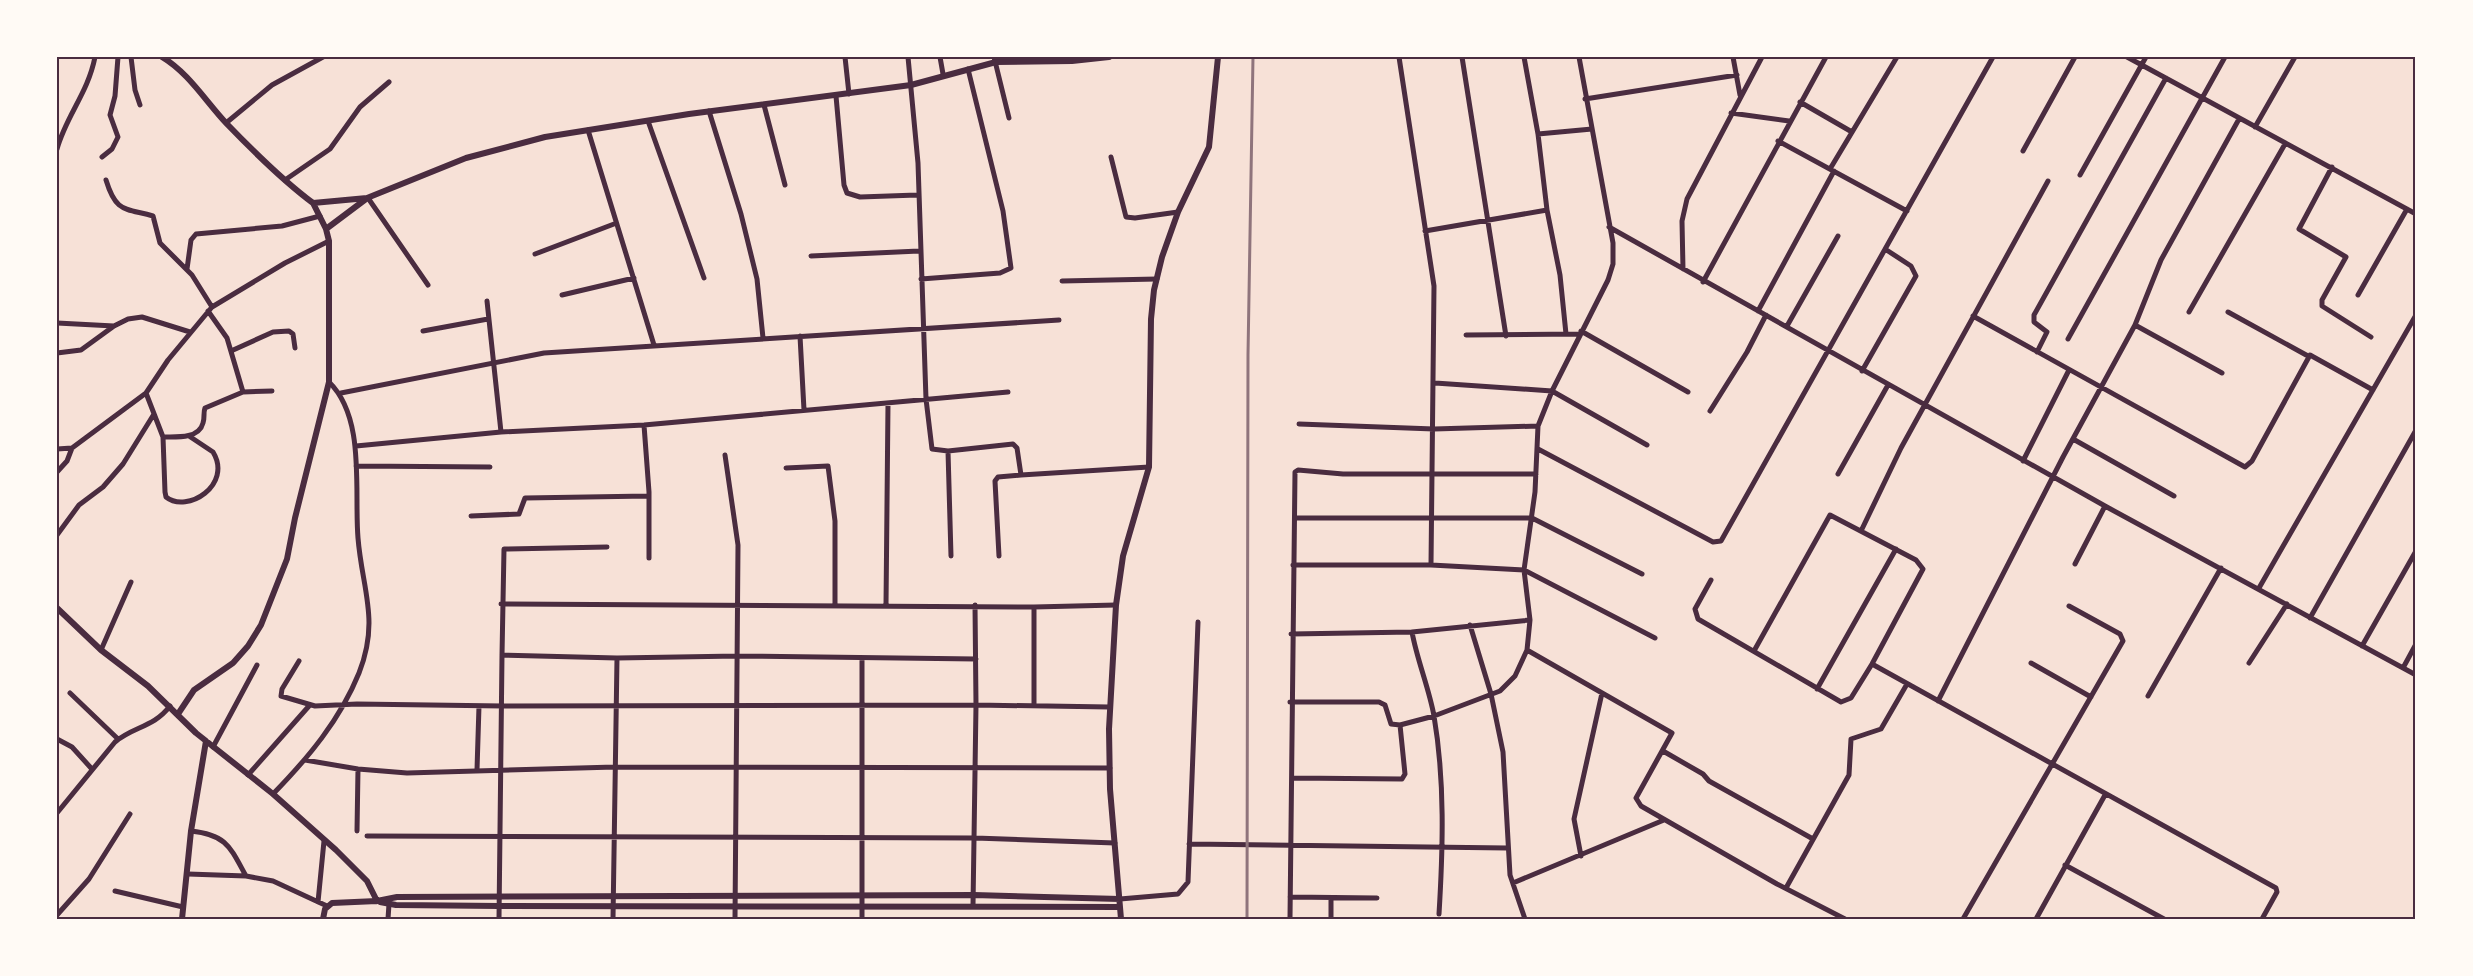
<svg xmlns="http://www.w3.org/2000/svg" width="2473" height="976" font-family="'Exo 2',sans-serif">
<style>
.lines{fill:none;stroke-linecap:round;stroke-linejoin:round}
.minor{stroke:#4a2c40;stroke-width:5}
.tertiary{stroke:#4a2c40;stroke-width:6}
.rail{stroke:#8f747c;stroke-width:3}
.neatline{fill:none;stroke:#4a2c40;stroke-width:2}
</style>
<rect width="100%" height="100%" fill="#f7e1d7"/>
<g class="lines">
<!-- minor -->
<path class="minor" d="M131,57l4,33 5,15
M845,57l4,37
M908,57l10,106 8,236 6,50 16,2 65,-7 4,4 4,27 128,-8
M940,57l3,17
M994,57l15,61
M1399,57l35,229 -3,279
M1462,57l44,279
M1524,57l14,77 9,76 13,65 6,59
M1733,57l7,38
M2127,57l289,157
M836,96l8,89 3,8 13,4 57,-2
M1585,99l152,-24
M1800,102l52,30
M764,105l21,80
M709,111l32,103 16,65 6,59
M1731,113l58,8
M648,121l56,157
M226,123l46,-38 51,-28
M2255,127l40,-70
M588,130l66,215
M1538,134l54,-5
M1778,141l129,70
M57,149c9,-33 31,-56 38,-92
M2023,151l52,-94
M102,157l10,-8 6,-12 -8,-22 5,-19 3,-39
M1111,157l15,60 9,1 43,-6
M2332,167l-33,62 47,28 -24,43v6l49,31
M1830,169l67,-112
M2080,175l66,-118
M106,180c10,33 19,28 47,36l7,27 32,32 20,32
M285,180l45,-31 30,-42 29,-25
M368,198l60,87
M1609,227l496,279 311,169
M1425,231l122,-21
M535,254l79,-30
M811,256l108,-5
M187,269l4,-29 5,-6 86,-8 38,-10
M1683,269l-1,-48 5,-22 75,-142
M921,279l79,-6 11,-5 -8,-57 -35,-142
M1062,281l95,-2
M1703,282l123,-225
M562,295l72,-17
M2358,295l49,-86
M487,301l14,131
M1758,311l76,-140
M2189,312l96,-168
M2228,312l80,44
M1973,316l272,151 7,-6 58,-106 63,35
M57,323l57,3 14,-7 14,-2 48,15
M2135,325l87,48
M1787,326l51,-90
M423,331l65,-12
M1581,331l107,61
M1466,335l114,-1
M800,336l4,74
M2068,339l157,-282
M231,351l42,-19 16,-1 4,3 2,14
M2037,352l10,-20 -13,-10v-7l132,-237
M57,353l24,-3 33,-24
M1862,371l54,-95 -5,-10 -26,-17
M1435,383l117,8 95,54
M243,392l29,-1
M146,393l17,44 2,55 1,5c21,17 67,-12 47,-45l-24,-16
M341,393l203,-40 515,-33
M1710,411l37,-59 19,-37
M1299,424l135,5 104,-3
M644,425l5,67v66
M163,437c13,0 36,2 40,-14 2,-6 0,-10 2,-15l38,-16 -16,-54 -19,-27
M2073,439l101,57
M356,446l145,-14 143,-7 364,-33
M57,449l15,-1 74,-55 22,-33 44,-53 73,-44 44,-22
M1538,449l175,93 8,-1 272,-484
M948,451l3,105
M725,455l13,90 -3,374
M2023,461l46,-91
M356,466l134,1
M786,468l42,-2 7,55v84
M57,472l10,-11 5,-13
M1838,474l50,-89
M471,516l48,-2 6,-16 123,-2
M1295,518h237l110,56
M1862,529l39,-81 147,-267
M57,535l22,-30 24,-18 20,-23 31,-50
M607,547l-103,2 -2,106 115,3 121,-2 238,3
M999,556l-4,-75 3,-4 23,-2
M2075,564l30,-58
M1293,565h138l93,5 131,68
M1711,580l-16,29 3,10 143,83 10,-4 21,-34 51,-95 -7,-9 -86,-45 -76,136
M2259,588l157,-273
M501,604l533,3
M886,605l2,-201
M2310,618l106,-188
M1470,625l21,69 12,58 7,123 15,44
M1412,632c5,28 17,56 22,84 11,65 9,132 5,198
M1291,634l121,-2 118,-12
M2362,646l54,-95
M101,650l30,-68
M1527,650l145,83 -36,65 5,8 136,78 68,35
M299,661l-17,28 -1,7 34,10 42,-2 146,2 473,-1 -1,-100
M2031,663l60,34
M2249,663l38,-59
M1872,664l404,224 1,4 -15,27
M2403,668l13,-24
M1817,689l79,-140
M70,693l48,46
M2148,696l73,-128
M1938,701l125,-244 72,-132 26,-65 78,-141
M1290,702h89l6,3 6,19 9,1 34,-9 66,-25 15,-15 12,-26 3,-30 -6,-50 11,-78 3,-66 14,-35 56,-111 5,-16v-21l-34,-186
M1034,705v-98l82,-2
M57,739l15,8 19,21
M213,747l44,-82
M1663,751l40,23 6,7 104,58
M305,760l53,9 49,4 208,-6 495,1
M477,770l2,-64
M248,775l61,-69
M1292,778l110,1 3,-5 -5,-49
M273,794c35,-36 67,-74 86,-121 21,-53 3,-84 -1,-135 -4,-48 8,-120 -29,-156
M57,813l58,-71c19,-16 38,-14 55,-36
M191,831c36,4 39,16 55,45
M357,831l1,-62
M367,836l608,2 140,5
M1189,844l318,4
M1581,856l-7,-37 28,-126
M2065,865l99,54
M188,874l58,2 27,5 54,25
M1513,883l151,-63
M1786,888l63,-113 2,-36 30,-10 26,-45
M115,891l68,16
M1290,897l87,1
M1120,899l58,-5 10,-12 10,-260
M318,902l6,-61
M973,906l3,-201 133,2
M57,915l32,-36 41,-65
M388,919l1,-15
M499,919l3,-264
M613,919l4,-261
M862,919v-261
M1290,919l5,-447 3,-2 45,4h193
M1331,919v-21
M1963,919l160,-278 -3,-7 -51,-28
M2036,919l69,-124"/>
<!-- tertiary -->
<path class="tertiary" d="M162,57c27,16 44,45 65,67 27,28 55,56 86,79l54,-5 99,-40 79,-21 144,-23 222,-29 85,-23 76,-1 37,-4
M326,229l40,-30
M57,608l44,42 47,36 48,47 77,61 63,56 31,31 10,20
M178,714l16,-24 39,-27 15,-17 13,-21 26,-66 8,-41 34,-136v-141l-3,-12 -13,-26
M380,902l16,3 103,1 621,1
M182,919l9,-88 15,-90
M323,919l2,-10 7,-6 45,-2 20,-4 577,-2 146,4
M1121,919l-11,-130 -1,-60 7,-124 7,-49 26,-89 2,-148 3,-29 8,-33 16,-45 31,-65 9,-90"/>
<!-- rail -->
<path class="rail" d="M1247,919l1,-564 5,-298"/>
</g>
<!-- border -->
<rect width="2473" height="976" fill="none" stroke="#fffaf5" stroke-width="117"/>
<rect x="58" y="58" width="2356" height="860" class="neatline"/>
</svg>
